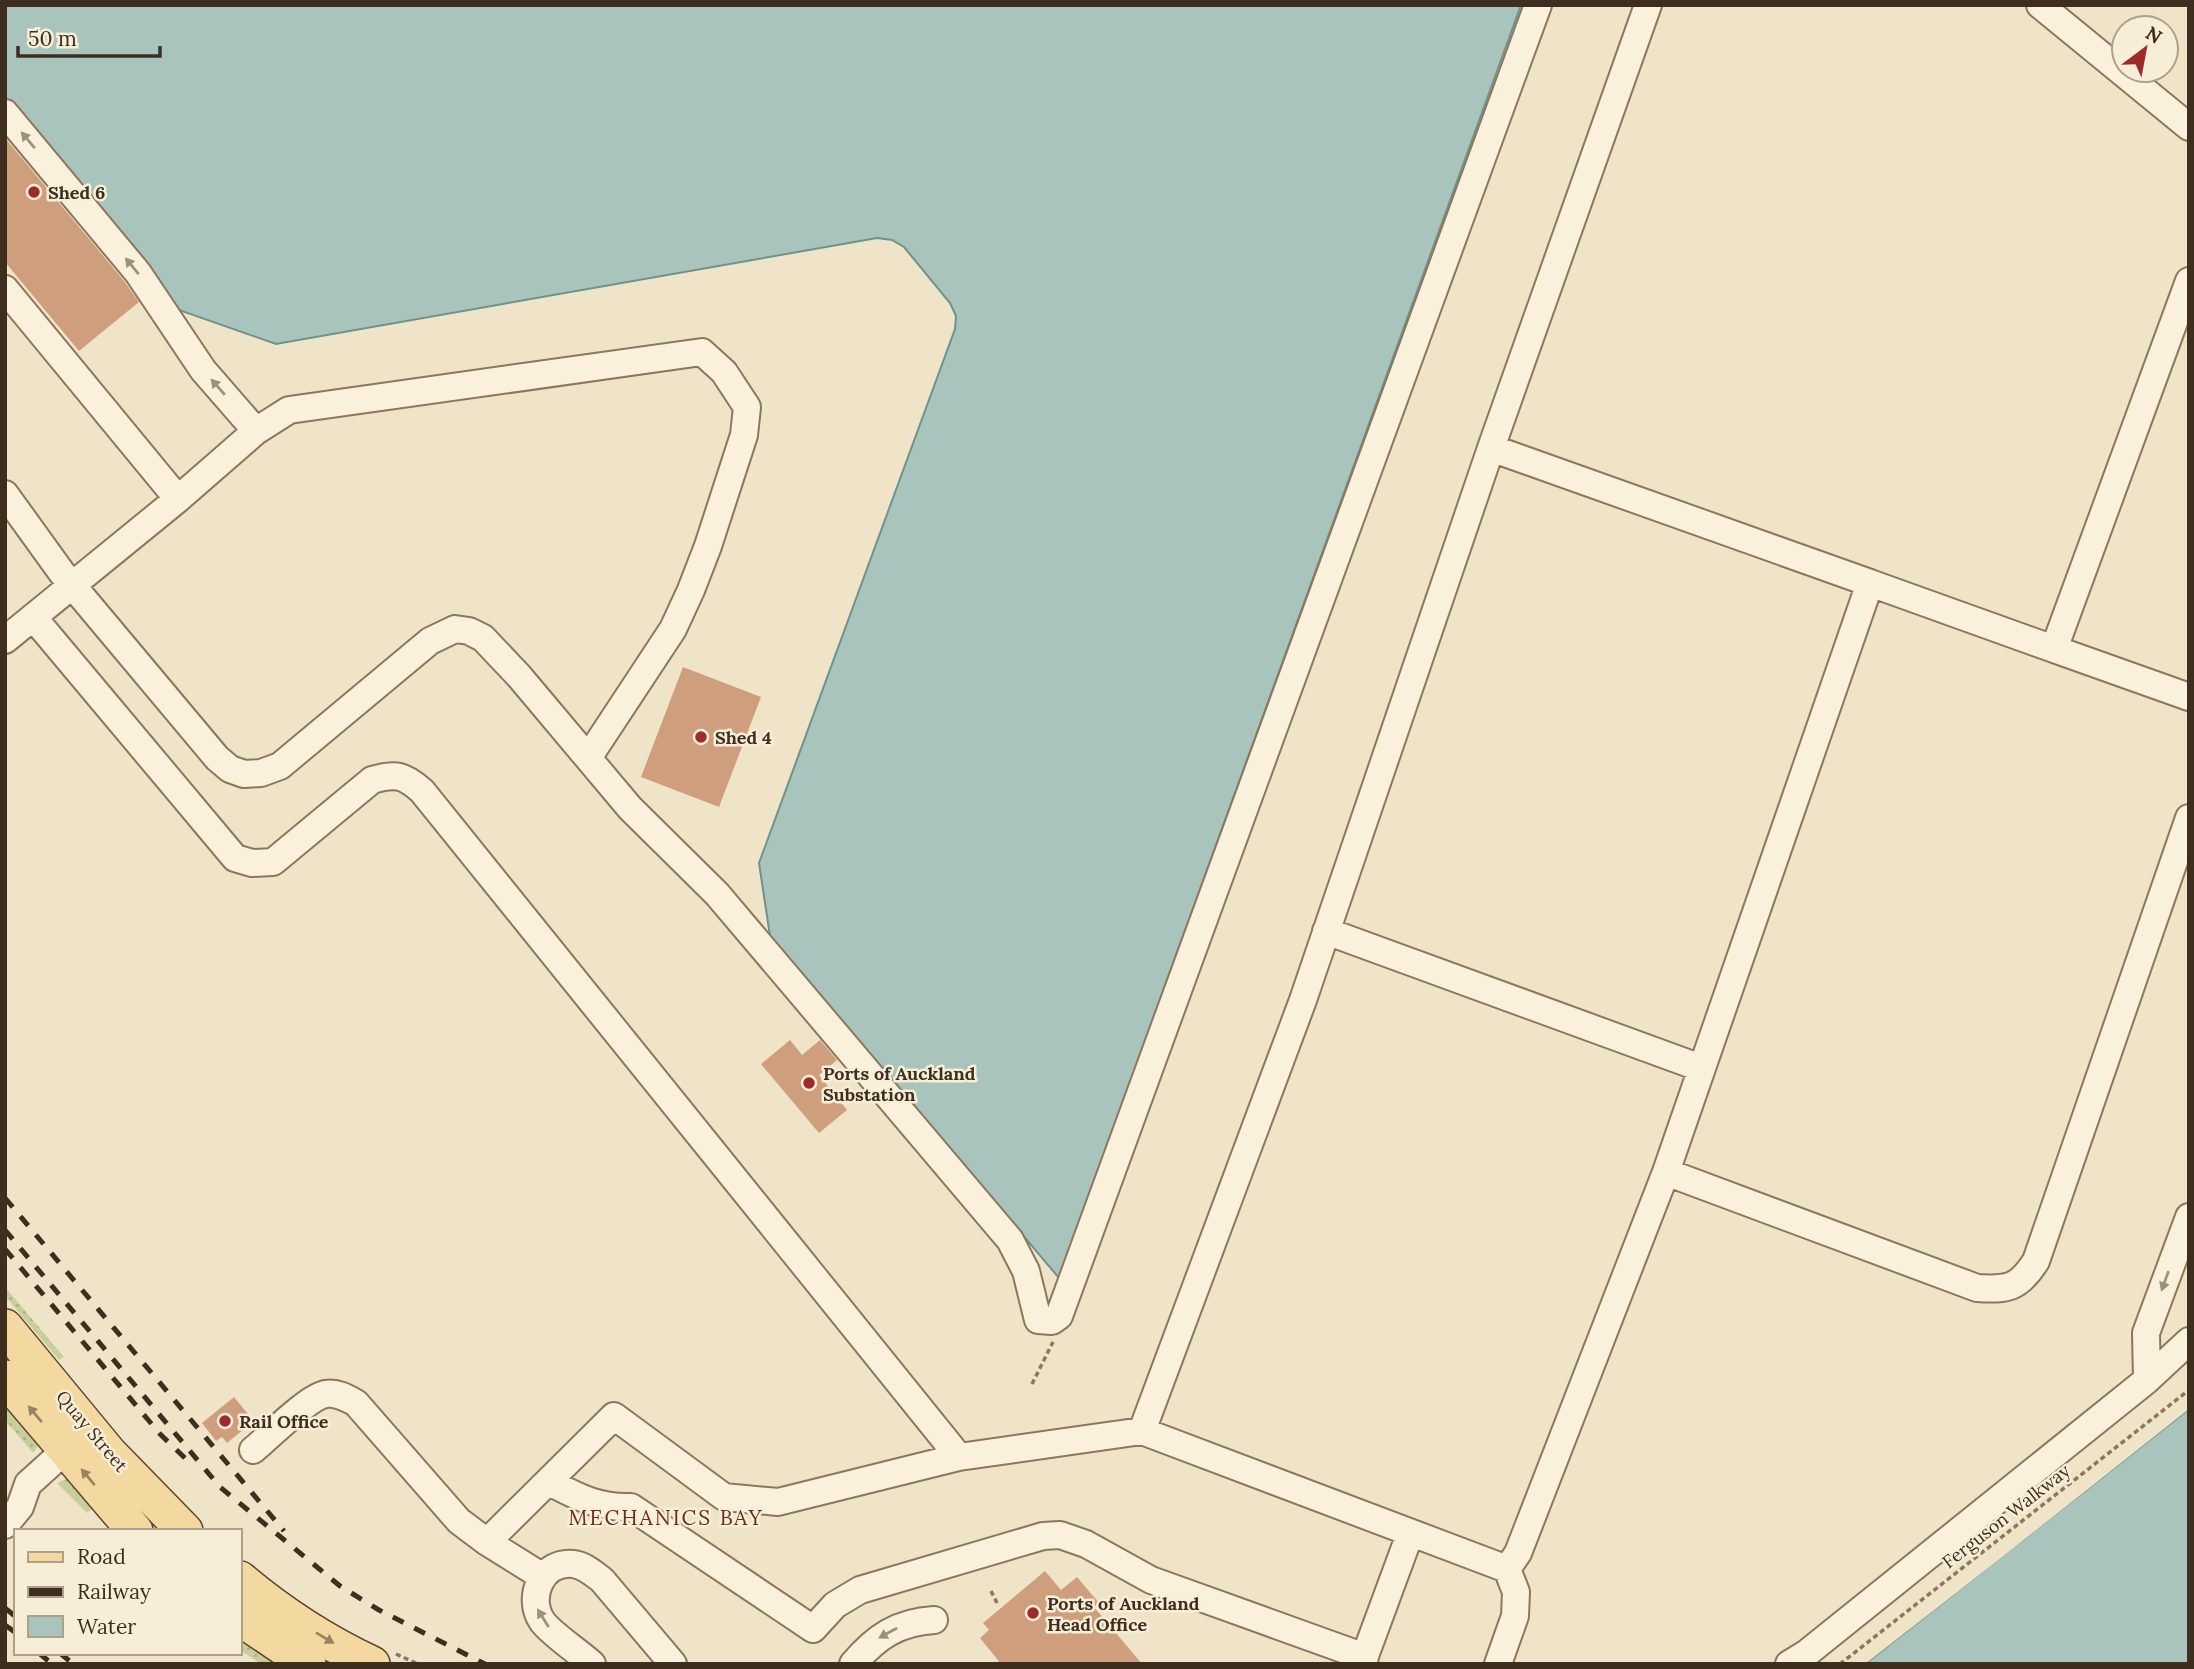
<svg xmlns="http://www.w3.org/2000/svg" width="2194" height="1669" font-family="Lora,serif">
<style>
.grass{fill:url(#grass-dots)}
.water{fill:#a9c4bc;stroke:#6f938a;stroke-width:2}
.pier{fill:#f0e4c8}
.building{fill:#cf9f7d}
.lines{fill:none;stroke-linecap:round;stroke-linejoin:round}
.minor-casing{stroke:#8d765c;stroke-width:30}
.major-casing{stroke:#5b4430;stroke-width:38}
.path{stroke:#8d765c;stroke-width:3.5;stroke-dasharray:5 3.5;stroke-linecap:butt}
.minor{stroke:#faf1dc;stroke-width:26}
.major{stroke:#f3d9a0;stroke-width:35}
.rail{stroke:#3d2e20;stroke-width:5;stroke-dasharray:12 12;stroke-linecap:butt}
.oneway{fill:#9c907e}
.oneway2{fill:#988460}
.poi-dot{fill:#9e2a2b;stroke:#f7eed8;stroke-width:2.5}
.labels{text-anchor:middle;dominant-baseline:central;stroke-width:5;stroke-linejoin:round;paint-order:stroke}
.poi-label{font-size:18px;font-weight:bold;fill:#3d2e20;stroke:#f7eed8;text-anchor:start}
.street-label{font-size:18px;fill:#3d2e20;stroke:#f7eed8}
.quarter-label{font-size:21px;letter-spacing:2px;fill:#6b2e1e;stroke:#f7eed8}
</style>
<defs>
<pattern id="grass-dots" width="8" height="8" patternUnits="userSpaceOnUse" patternTransform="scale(1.75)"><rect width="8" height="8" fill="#c9cf9b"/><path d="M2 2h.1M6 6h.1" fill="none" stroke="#aeb285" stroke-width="1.8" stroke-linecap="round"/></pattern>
</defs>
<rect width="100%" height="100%" fill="#f0e4c8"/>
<!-- grass -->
<path class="grass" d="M5,1287l59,70 -5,3 -54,-64z
M5,1407l33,39 -5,7 -28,-33z
M66,1479l26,30 -5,4 -30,-30z
M240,1639l36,25h-15l-21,-14z"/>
<!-- water -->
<path class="water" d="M5,5h1516l-462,1273 -289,-342 -11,-73 196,-534 1,-13 -6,-13 -46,-56 -12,-7 -15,-2 -601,106 -100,-35 -171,-203z
M2189,1409v255h-324z"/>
<!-- pier -->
<path class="pier" d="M2189,1406v3l-188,149 -136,106h-3z"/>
<!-- building -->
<path class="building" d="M5,138l120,144 14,20 -60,49 -74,-89z
M683,667l78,30 -42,110 -78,-30z
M790,1040l12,15 18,-15 17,20 -18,15 28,35 -28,23 -58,-69z
M234,1397l14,17 -5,4 6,7 -22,18 -5,-6 -6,4 -14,-18z
M1045,1571l16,19 16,-13 22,26 -5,4 48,57h-141l-21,-26 9,-8 -6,-7z"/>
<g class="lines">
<!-- minor casing -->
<g class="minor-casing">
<path id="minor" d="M2040,5l149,122
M5,113l133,160 65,97 53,61
M2189,281l-135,368 135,48
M5,289l173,210
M1491,448l379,135
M5,494l57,79 155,185 13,11 14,5 17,-1 19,-7 150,-125 25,-12 14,2 14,7 36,38 111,132 87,86 293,346 16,31 12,49 14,1 7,-5 479,-1311
M33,617l202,241 17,5 21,-1 99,-82c24,-7 32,-5 50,11l537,666 183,-26 365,138 11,-16 148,-381 311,116c31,2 42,0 59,-27l153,-443
M5,640l173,-141 78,-68 33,-21 413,-58 22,20 23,35 -3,28 -36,111 -17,44 -18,39 -85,129
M1326,931l375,137
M1666,1172l204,-589 184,66
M2147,1380l-1,-47 43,-116
M1142,1431l161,-431 188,-552 157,-443
M253,1450c15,-12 56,-54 73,-56 11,-2 21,4 30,9l103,118 28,21 56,35
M549,1482c29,15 49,26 82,25l182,122 22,-24 25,-15 183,-54 17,-1 26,9 65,36 214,77
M5,1525l15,-18 8,-23 52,-47
M487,1542l127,-126 110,81 54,5 181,-45
M592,1664c-12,-11 -42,-31 -50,-43 -16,-24 0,-60 31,-57 11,1 20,9 29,16l71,84
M853,1664c23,-27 45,-42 81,-44
M1362,1664l48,-130
M1498,1664l17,-48 1,-24 -9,-23
M1789,1664l18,-11 340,-273 42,-39"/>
</g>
<!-- major casing -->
<g class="major-casing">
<path id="major" d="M5,1327l104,126 76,78
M5,1378l130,153
M240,1579c39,33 85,63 132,85
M240,1618l68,46"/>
</g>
<!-- path -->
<path class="path" d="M1032,1384l21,-42
M991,1591l7,14
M396,1654l22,10
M1840,1664l349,-274"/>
<!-- minor -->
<use href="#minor" class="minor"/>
<!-- major -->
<use href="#major" class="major"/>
<!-- rail -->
<path class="rail" d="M5,1198l279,333
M5,1230l215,257 120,99 39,24 106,54
M5,1249l155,185 28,27
M5,1608l11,9
M5,1625l11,8
M39,1653l13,11
M60,1653l13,11"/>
</g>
<!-- one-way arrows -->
<defs><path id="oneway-solid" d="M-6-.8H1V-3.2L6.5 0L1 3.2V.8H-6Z" transform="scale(1.75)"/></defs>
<g class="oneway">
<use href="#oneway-solid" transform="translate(28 140) rotate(-130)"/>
<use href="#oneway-solid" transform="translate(132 266) rotate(-129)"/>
<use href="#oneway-solid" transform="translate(218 387) rotate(-131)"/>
<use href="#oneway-solid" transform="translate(2165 1281) rotate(110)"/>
<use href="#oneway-solid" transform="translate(543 1618) rotate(-122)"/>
<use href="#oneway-solid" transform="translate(888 1633) rotate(151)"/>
</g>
<g class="oneway2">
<use href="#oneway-solid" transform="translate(35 1414) rotate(-130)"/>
<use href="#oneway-solid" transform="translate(88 1477) rotate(-130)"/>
<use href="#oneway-solid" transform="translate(325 1638) rotate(31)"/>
</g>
<!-- markers -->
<g class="poi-dot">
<circle cx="34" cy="192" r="7"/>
<circle cx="701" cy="737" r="7"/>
<circle cx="809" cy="1083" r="7"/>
<circle cx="225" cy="1421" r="7"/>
<circle cx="1033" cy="1613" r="7"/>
</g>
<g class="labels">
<!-- poi labels -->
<g class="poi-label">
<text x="48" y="192">Shed 6</text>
<text x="715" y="737">Shed 4</text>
<text x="823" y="1073">Ports of Auckland<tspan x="823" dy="21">Substation</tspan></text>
<text x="239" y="1421">Rail Office</text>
<text x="1047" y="1603">Ports of Auckland<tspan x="1047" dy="21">Head Office</tspan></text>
</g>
<!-- street labels -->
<g class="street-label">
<text transform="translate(92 1431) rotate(50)">Quay Street</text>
<text transform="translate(2006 1516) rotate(-38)">Ferguson Walkway</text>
</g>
<!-- quarter labels -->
<g class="quarter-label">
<text x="666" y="1517">MECHANICS BAY</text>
</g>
</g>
<!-- border -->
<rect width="2194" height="1669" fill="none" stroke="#3d2e20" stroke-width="14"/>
<!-- legend -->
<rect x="14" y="1529" width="228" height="126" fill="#f7eed8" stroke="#ada18e" stroke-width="2"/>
<rect x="28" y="1552" width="35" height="10" fill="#f3d9a0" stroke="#ada18e" stroke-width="2"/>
<text x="77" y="1564" font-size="21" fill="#3d2e20">Road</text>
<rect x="28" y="1587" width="35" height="10" fill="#3d2e20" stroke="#ada18e" stroke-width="2"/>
<text x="77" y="1599" font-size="21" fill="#3d2e20">Railway</text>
<rect x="28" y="1616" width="35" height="21" fill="#a9c4bc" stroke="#ada18e" stroke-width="2"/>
<text x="77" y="1634" font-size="21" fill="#3d2e20">Water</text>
<!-- north arrow -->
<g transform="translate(2145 49) rotate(32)"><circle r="33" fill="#f7eed8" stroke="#ada18e" stroke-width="2"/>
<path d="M0-5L12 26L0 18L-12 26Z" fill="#9e2a2b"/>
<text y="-10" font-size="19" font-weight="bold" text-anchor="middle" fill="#3d2e20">N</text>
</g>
<!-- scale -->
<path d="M18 46v10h142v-10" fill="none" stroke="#3d2e20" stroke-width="3.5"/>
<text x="28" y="46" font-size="21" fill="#3d2e20" stroke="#f7eed8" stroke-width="5" paint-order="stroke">50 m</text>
</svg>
